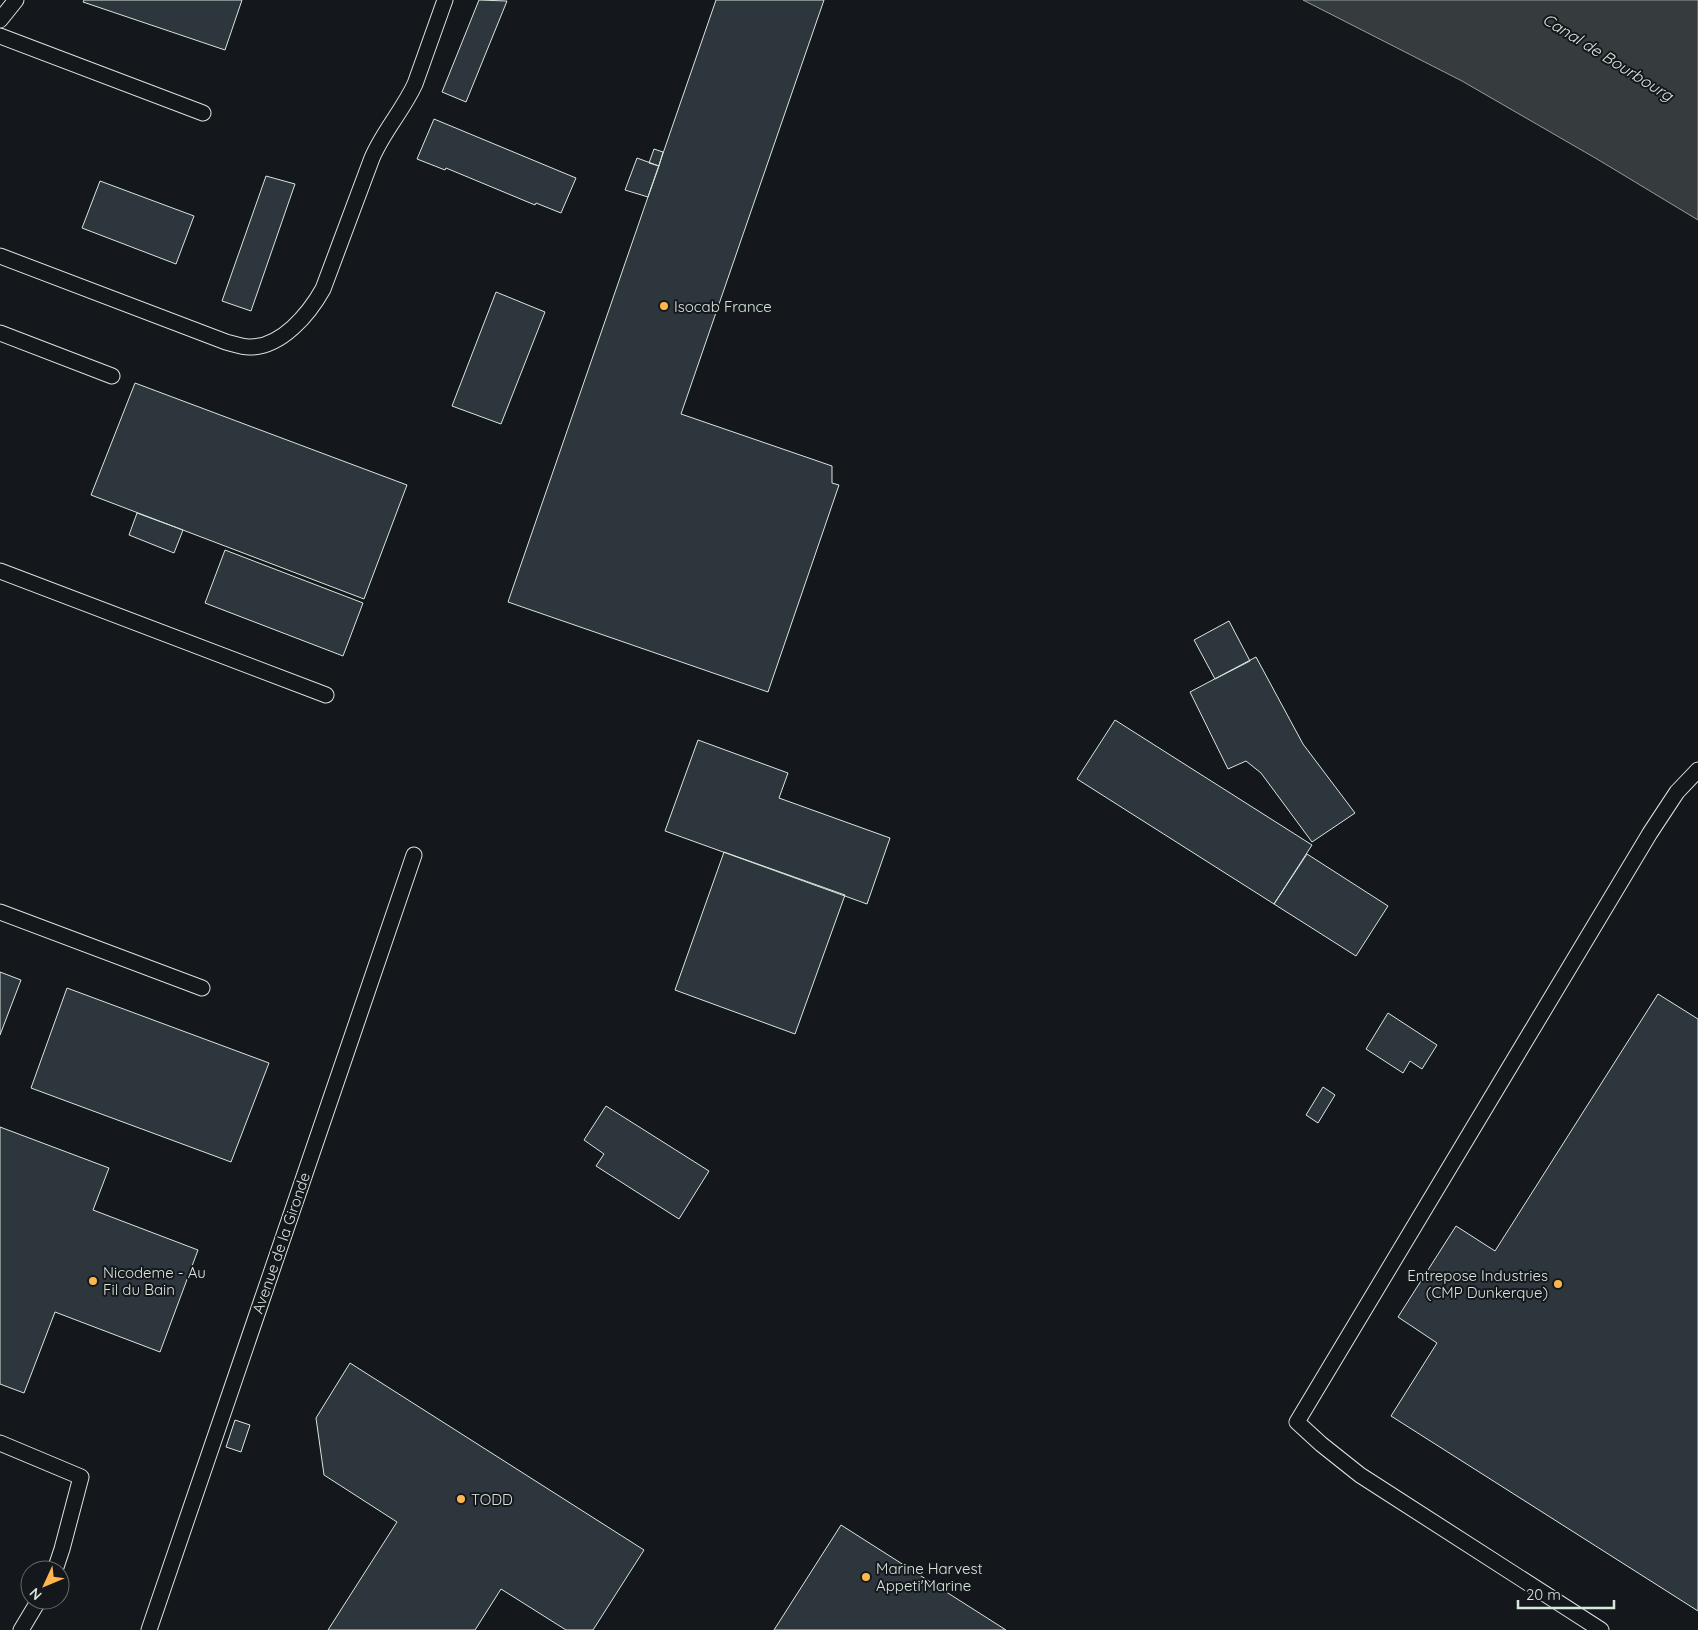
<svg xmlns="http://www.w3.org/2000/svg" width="1698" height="1630" font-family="Quicksand,sans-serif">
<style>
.water{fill:#363b3e;stroke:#939e99}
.building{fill:#2c363c;stroke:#d8e6dc}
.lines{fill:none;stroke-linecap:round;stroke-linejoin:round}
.lane-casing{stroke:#d8e6dc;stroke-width:17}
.lane{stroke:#14181c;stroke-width:15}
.poi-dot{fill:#ffb74d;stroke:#14181c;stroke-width:2}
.labels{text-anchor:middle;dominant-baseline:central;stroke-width:4;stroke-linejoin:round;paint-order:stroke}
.poi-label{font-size:15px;fill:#d8e6dc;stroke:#14181c;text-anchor:start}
.street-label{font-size:15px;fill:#d8e6dc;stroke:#14181c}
.water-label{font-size:16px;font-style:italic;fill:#d8e6dc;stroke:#14181c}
</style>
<rect width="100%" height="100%" fill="#14181c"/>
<!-- water -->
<path class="water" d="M1303,0h395v220l-101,-61 -135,-78z"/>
<!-- building -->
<path class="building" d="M84,0h158l-17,50 -142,-48z
M479,0l28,1 -41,101 -24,-10z
M716,0h108l-143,414 151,52v17l7,2 -71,207 -260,-90z
M434,119l142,59 -15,35 -25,-10 -1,2 -89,-37 -1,2 -28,-11z
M654,149l9,3 -4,14 -10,-3z
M637,158l22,8 -11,31 -23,-7z
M266,176l29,8 -44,127 -29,-10z
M100,181l94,35 -18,48 -94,-36z
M496,292l49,20 -44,112 -49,-18z
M135,383l272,102 -43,114 -273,-104z
M137,513l46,17 -9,23 -45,-18z
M225,550l138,53 -20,53 -138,-53z
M1229,621l21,40 -35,18 -21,-39z
M1256,657l47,87 52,69 -43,29 -51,-69 -15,-12 -18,8 -38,-77z
M1115,720l197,125 -38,59 -197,-125z
M698,740l90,33 -9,25 111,40 -23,66 -202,-73z
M724,852l121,43 -50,139 -120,-44z
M1307,854l81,52 -32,50 -82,-52z
M0,972l21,8 -21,55z
M67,988l202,75 -38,99 -200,-74z
M1658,994l40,25v592l-307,-195 46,-73 -39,-26 58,-91 39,25z
M1388,1013l49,32 -15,24 -12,-8 -7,12 -37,-24z
M1323,1087l12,8 -17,28 -12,-8z
M606,1106l103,65 -30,48 -83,-53 8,-12 -20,-14z
M0,1127l109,41 -16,42 105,40 -38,102 -105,-40 -31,81 -24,-9z
M350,1363l294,187 -51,80h-27l-65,-41 -26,41h-147l69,-108 -73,-47 -8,-57z
M235,1420l15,5 -9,27 -15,-5z
M841,1525l165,105h-232z"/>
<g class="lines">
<!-- lane casing -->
<g class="lane-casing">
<path id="lane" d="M0,20l16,-20
M0,36l203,77
M0,256l226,86c8,2 16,5 23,5 32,1 60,-33 74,-58l49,-131c11,-26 31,-48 43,-74l30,-84
M0,333l112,43
M0,571l326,124
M0,912l202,76
M0,1443l81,34 -19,72 -7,21
M21,1630l18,-30
M149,1630l265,-775
M1601,1630l-241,-155 -39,-31 -24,-22 353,-589 27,-41 21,-22"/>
</g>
<!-- lane -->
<use href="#lane" class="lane"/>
</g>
<!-- markers -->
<g class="poi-dot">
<circle cx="664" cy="306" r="5"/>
<circle cx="93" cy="1281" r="5"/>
<circle cx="1558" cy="1284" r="5"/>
<circle cx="461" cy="1499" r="5"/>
<circle cx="866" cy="1577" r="5"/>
</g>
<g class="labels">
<!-- poi labels -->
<g class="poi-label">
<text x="674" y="306">Isocab France</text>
<text x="103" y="1272">Nicodeme - Au<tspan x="103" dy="17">Fil du Bain</tspan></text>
<text x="1548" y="1275" text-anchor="end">Entrepose Industries<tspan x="1548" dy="17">(CMP Dunkerque)</tspan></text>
<text x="471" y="1499">TODD</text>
<text x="876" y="1568">Marine Harvest<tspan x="876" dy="17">Appeti'Marine</tspan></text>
</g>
<!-- street labels -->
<g class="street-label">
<text transform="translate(281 1243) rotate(-71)">Avenue de la Gironde</text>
</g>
<!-- water labels -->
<g class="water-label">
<text transform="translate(1608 57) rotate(32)">Canal de Bourbourg</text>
</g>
</g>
<!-- north arrow -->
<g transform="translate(45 1585) rotate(226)"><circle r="24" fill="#14181c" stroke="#626a69"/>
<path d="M0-4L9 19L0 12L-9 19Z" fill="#ffb74d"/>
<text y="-8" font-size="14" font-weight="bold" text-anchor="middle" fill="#d8e6dc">N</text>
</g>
<!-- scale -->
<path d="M1518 1600v8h96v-8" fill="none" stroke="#d8e6dc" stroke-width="2.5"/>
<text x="1526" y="1600" font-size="15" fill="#d8e6dc" stroke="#14181c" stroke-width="4" paint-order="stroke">20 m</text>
</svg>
